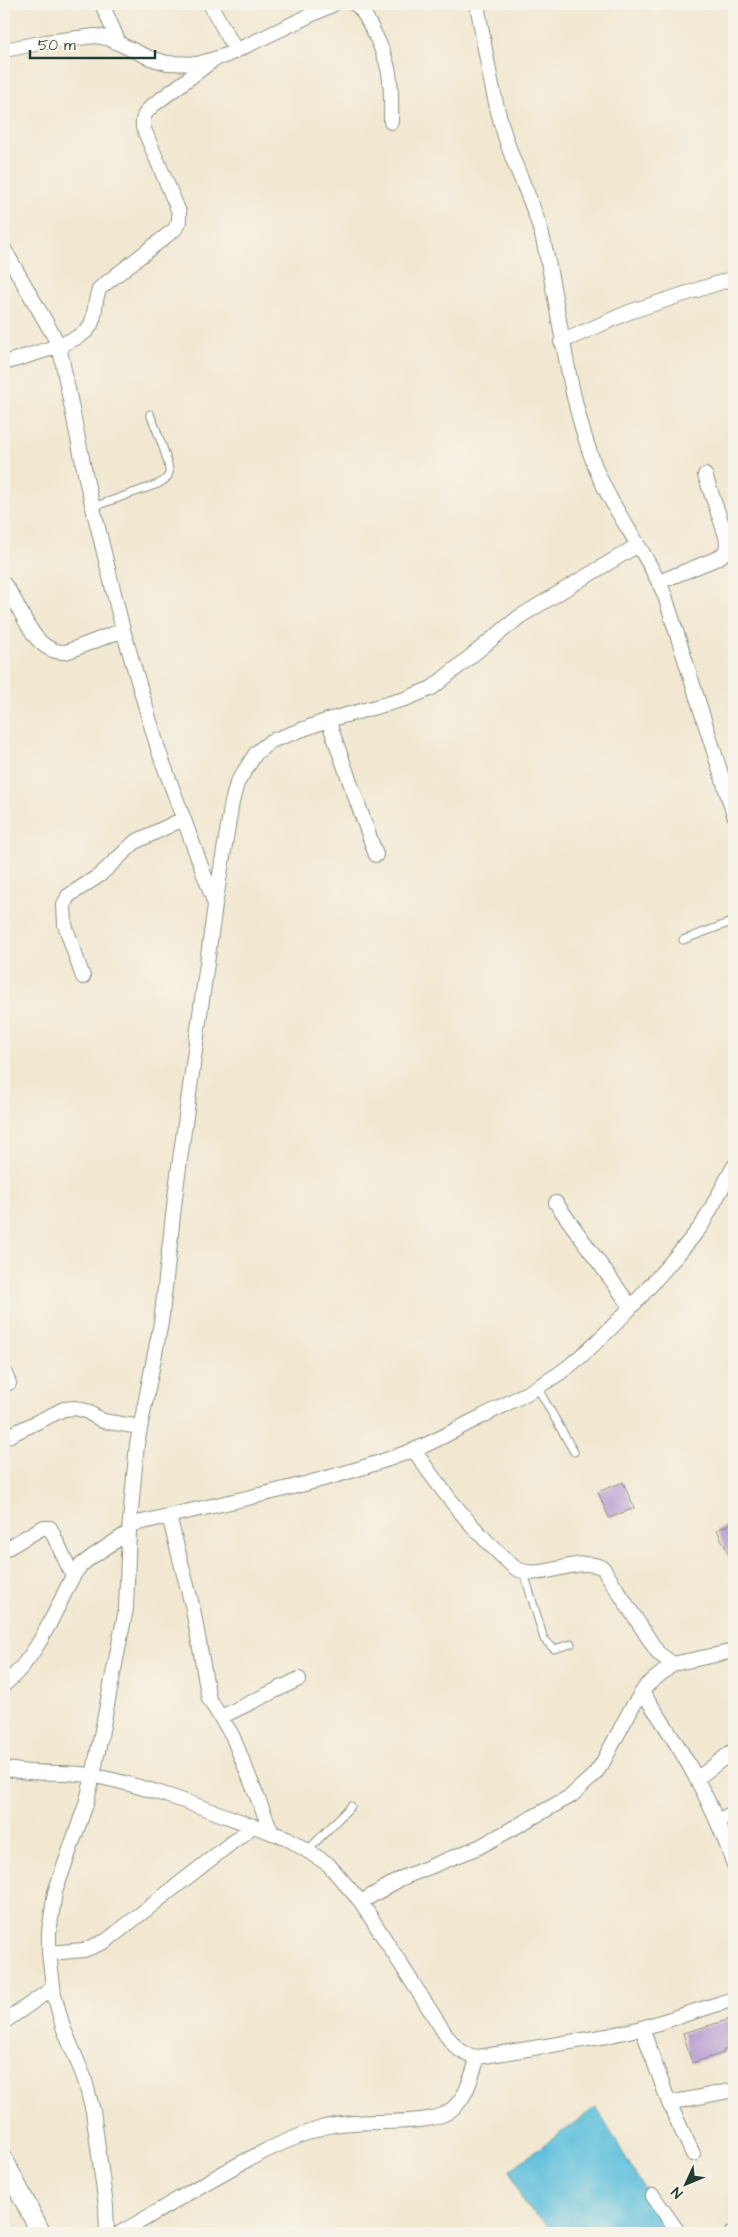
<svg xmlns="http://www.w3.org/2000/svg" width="738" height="2237" font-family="'Architects Daughter',sans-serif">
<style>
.water{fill:#5ec0dc;stroke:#3e7e88}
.building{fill:#b89ed1}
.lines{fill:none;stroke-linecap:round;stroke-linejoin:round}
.lane-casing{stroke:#889282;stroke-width:9}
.street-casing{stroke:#889282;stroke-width:16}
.secondary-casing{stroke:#889282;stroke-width:21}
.lane{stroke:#fff;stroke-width:7}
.street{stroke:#fff;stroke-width:14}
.secondary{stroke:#fff;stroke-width:19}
</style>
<rect width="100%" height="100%" fill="#f7f3e8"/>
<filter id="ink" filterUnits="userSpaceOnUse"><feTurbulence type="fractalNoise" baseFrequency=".02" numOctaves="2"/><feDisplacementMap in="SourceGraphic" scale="10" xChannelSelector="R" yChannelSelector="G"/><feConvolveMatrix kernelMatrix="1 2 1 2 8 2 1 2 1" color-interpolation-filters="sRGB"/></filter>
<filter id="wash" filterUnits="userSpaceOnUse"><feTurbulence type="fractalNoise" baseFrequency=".0096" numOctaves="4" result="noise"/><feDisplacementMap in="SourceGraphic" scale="20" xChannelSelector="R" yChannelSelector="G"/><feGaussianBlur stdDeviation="1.12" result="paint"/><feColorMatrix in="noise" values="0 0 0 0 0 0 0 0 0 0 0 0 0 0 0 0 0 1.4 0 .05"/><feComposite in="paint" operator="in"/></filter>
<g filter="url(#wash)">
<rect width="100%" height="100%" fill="#f2e8d1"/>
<!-- water -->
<path class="water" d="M596,2107l74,126h-113l-33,-29 -14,-34z"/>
<g id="blocks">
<!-- building -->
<path class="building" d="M623,1482l11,26 -25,10 -11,-26z
M734,1522v26l-4,2 -1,5 -12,-25z
M731,2019l3,12v16l-11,4 1,2 -32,10 -9,-30z"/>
</g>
</g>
<g filter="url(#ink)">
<use href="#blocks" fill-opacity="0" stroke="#889282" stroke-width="1"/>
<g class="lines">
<!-- lane casing -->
<g class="lane-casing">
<path id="lane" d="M93,507l65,-23c5,-3 10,-5 11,-11 1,-11 -14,-47 -19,-59
M683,940l51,-19
M537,1387l37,65
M734,1553v2
M524,1573l20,66 10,10 17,-5
M308,1850l43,-44"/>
</g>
<!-- street casing -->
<g class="street-casing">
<path id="street" d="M102,4l17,39
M210,4l26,47
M355,4c7,4 11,13 15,21 21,39 22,53 21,97
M477,4c9,49 16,100 33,147 11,30 26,58 33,88 18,76 23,151 51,225 18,47 52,86 71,132l69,219
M4,50l42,-8 49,-6 12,2 43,20 17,5 31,1 29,-9 107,-51
M4,249l55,96 28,138 36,147 36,122 56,152
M561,342l68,-30 105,-34
M4,363c18,-6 75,-20 85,-35 8,-11 4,-28 11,-40l75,-59 4,-8v-9l-36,-85c-1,-10 2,-14 9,-21l60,-45
M659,582l59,-24c9,-6 10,-11 8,-22l-21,-61
M4,584c18,21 27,70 62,68l57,-22
M328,720l48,135
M83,977l-18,-52 -1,-20 4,-9 32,-21 35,-33 48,-23
M556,1203l75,104
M4,1372l5,11
M4,1438l60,-29 11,-1 11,3 17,10 37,6
M414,1450c28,42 62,84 101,118 29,15 60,-14 88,0l55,85 15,11 61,-13
M169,1516l24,93 16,90 23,36 40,98
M130,1525c94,-23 191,-40 281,-74 25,-9 48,-24 72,-35 28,-15 59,-29 85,-49 46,-37 84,-83 123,-128l11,-14 32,-59
M4,1550l38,-22h8l23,48
M4,1685c34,-29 49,-70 69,-109l8,-11 12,-9 36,-24
M642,1692c39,54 71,110 92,173
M221,1717l78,-38
M4,1768c29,8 61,2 91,8 65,13 128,40 192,62l41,26 33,38 85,133c9,12 16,20 32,22l129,-21 35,-8 92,-29
M698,1778l36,-28
M718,1821l16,-9
M361,1902l41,-24 77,-31 92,-51 23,-21 8,-11 29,-55 15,-23 27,-22
M49,1953l35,-3 22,-9 147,-115
M4,2022l49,-34
M642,2028l27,75 24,51
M669,2103l65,-13
M653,2196l26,37
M107,2233l-1,-27 -13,-95 -9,-34 -21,-50 -9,-33 -5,-41v-21l6,-40 31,-88 7,-28 33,-167 3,-77 8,-88 24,-121 15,-134 39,-284 17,-103 5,-19 19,-30 15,-12 57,-21 77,-21 27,-11 87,-71 119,-72
M120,2233c66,-37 129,-81 201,-105 35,-11 101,0 127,-16 19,-12 23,-35 30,-55
M732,2233l2,-1"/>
</g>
<!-- secondary casing -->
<g class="secondary-casing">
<path id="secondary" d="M4,2161l37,72"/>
</g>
<!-- lane -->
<use href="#lane" class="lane"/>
<!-- street -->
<use href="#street" class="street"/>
<!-- secondary -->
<use href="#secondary" class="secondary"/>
</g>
</g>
<!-- margin -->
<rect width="738" height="2237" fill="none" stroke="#f7f3e8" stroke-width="20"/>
<!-- north arrow -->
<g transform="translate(686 2184) rotate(226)" stroke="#f7f3e8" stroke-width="4" paint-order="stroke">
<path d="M0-4L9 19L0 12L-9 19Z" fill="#1f3d34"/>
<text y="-8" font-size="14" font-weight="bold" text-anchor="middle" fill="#1f3d34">N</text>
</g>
<!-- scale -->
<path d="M30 50v8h125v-8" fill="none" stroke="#1f3d34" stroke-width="2.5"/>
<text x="38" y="50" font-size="15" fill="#1f3d34" stroke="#f7f3e8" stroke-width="4" paint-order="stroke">50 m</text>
</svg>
